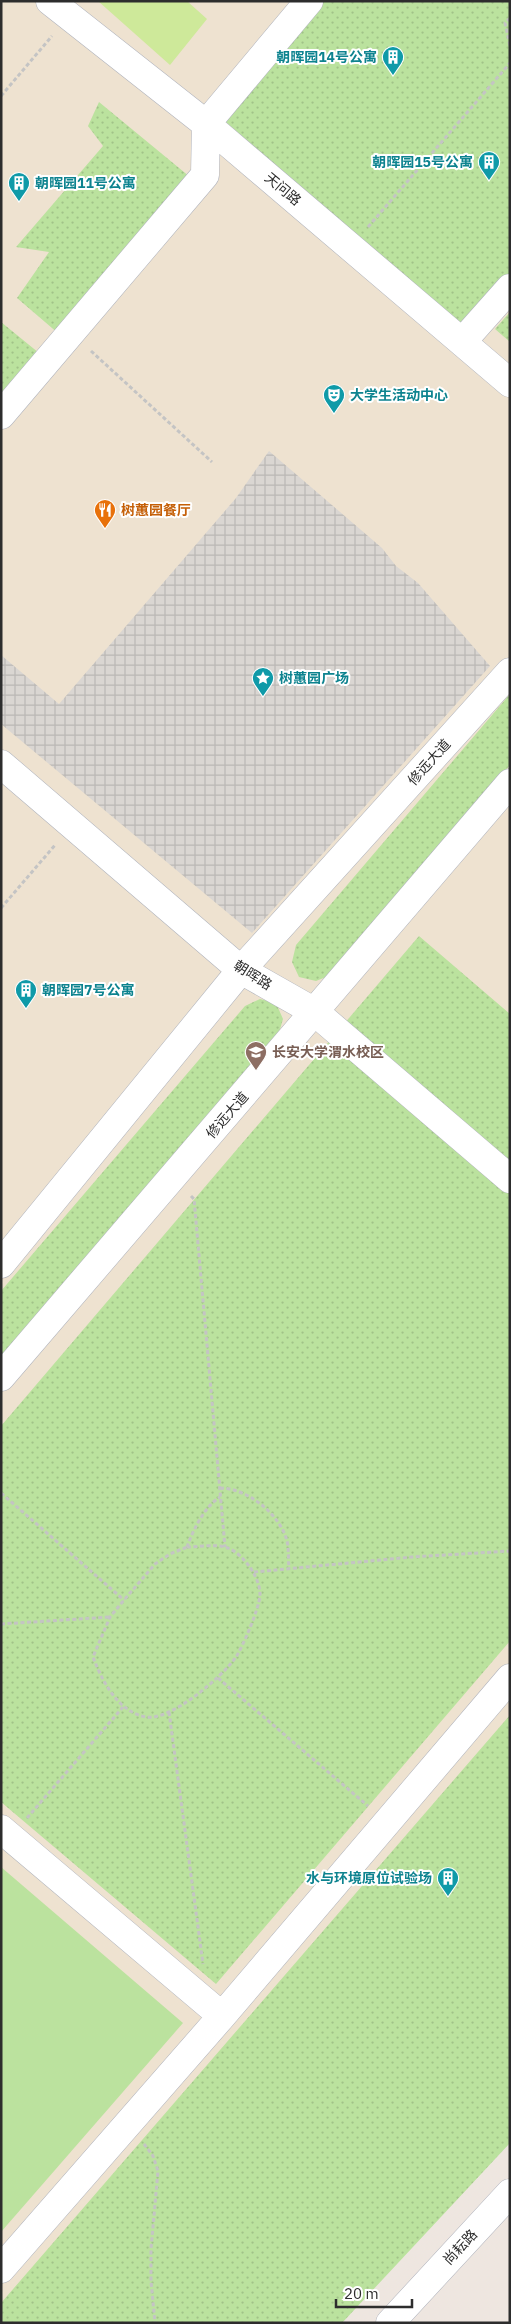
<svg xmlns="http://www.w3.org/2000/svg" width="511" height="2324" font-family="'IBM Plex Sans','Noto Sans SC',sans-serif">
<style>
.education{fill:#eee2d0}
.grass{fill:url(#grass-dots)}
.park{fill:#bbe29e}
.pitch{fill:#cee99a}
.plaza{fill:url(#plaza-grid)}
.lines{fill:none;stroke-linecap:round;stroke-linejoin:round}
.minor-casing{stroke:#b0b3bc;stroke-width:29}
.path{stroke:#c4c4c4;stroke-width:3;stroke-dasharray:4 2.5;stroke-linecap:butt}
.minor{stroke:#fff;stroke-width:28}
.labels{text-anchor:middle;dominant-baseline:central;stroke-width:4;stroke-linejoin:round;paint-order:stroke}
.culture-label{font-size:14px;font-weight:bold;fill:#0d838f;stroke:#fff;text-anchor:start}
.street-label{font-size:14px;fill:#2d2d2d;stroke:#fff}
.food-label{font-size:14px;font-weight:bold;fill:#c56008;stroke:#fff;text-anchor:start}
.education-label{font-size:14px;font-weight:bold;fill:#785e54;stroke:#fff;text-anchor:start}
</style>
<defs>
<pattern id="grass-dots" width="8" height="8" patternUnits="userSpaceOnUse" patternTransform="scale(1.25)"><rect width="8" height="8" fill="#bbe29e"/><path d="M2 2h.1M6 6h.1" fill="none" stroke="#a1c288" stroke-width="1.8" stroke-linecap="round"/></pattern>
<pattern id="plaza-grid" width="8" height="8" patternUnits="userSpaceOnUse" patternTransform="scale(1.25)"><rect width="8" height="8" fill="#dad6d2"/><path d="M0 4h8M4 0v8" fill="none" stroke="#bbb8b5"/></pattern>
</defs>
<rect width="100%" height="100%" fill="#eee6e0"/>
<!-- education -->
<path class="education" d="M1,1h509v2140l-509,182z"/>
<!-- grass -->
<path class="grass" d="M322,1h188v274l-45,54 -244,-211z
M99,102l91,75 -131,157 -42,-36 32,-46 -33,-5 87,-101 -15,-20z
M510,312v30l-15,-13z
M1,322l38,31 -38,46z
M510,694v71l-179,210 -15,6 -17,-4 -7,-15 4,-17z
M419,936l91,78v627l-294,343 -215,-182v-376z
M260,999l16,4 7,16 -5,17 -277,326v-71l244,-285z
M510,1715v428l-168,180h-341v-20z"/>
<!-- park -->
<path class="park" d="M1,1867l182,156 -182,209z"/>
<!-- pitch -->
<path class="pitch" d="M98,1h89l20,18 -37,46z"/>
<!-- plaza -->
<path class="plaza" d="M269,451l113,97 14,18 22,17 72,83 -238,267 -251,-209v-69l58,49 177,-206z"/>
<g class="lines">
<!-- minor casing -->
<g class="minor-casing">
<path id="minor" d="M50,1l156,123 304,259
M462,342l48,-54
M1,415l204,-240 1,-51 103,-123
M1,764l240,206 74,42 195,167
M1,1264l240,-294 269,-298
M1,1377l509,-594
M1,1829l221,187
M1,2269l221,-253 288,-338
M390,2323l120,-130"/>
</g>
<!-- path -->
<path class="path" d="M510,18l-5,5 5,23
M1,96l51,-60
M368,227l142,-164
M91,351l121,111
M1,908l55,-64
M191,1196l3,3 31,348
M220,1488c27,0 60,26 67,53 2,8 1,19 2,27
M1,1493l123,107
M187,1547c11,0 27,-3 38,0 10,3 18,11 24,19 5,6 11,19 11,28 0,13 -17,52 -24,63 -14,20 -65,64 -90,60 -28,-5 -44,-36 -53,-60l17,-40 14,-17 31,-36 15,-10z
M187,1547c6,-17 18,-41 33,-50
M254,1572l158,-15 98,-6
M1,1624l109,-7
M218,1678l150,128
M169,1712l34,252
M27,1818l96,-111
M144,2144l9,12 5,15 -7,78v32l4,42"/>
<!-- minor -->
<use href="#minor" class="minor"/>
</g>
<!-- icons -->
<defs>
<g id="building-pin" transform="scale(1.125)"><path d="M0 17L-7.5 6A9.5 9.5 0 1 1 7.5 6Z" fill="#0f9aa8" stroke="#fff"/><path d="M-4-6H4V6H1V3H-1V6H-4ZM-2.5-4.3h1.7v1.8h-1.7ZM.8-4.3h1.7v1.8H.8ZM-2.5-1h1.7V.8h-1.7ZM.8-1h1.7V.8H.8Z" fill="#fff"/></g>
<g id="theatre-pin" transform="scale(1.125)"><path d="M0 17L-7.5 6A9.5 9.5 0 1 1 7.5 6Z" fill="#0f9aa8" stroke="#fff"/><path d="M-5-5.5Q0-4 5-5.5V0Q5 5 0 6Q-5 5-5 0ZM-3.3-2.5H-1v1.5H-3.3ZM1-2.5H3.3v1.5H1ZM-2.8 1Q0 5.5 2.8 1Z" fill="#fff"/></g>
<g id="restaurant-pin" transform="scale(1.125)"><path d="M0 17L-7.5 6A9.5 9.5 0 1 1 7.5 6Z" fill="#e8710a" stroke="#fff"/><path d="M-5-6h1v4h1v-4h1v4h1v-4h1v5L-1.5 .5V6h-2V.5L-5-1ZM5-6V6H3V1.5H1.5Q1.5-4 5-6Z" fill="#fff"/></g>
<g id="sight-pin" transform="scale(1.125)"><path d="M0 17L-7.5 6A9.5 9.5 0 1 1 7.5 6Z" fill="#0f9aa8" stroke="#fff"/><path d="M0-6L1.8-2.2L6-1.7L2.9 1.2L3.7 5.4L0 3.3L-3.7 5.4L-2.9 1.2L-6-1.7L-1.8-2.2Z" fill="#fff"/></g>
<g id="university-pin" transform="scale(1.125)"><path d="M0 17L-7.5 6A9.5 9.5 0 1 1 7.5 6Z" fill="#8d6e63" stroke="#fff"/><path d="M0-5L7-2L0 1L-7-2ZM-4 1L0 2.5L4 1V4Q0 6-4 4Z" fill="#fff"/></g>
</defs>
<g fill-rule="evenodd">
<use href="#building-pin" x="393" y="57"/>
<use href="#building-pin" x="489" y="162"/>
<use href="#building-pin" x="19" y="183"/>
<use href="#theatre-pin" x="334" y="395"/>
<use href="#restaurant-pin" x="105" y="510"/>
<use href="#sight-pin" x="263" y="678"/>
<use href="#building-pin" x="26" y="990"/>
<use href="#university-pin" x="256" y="1052"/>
<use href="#building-pin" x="448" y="1878"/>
</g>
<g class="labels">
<!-- culture labels -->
<g class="culture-label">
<text x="377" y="57" text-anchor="end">朝晖园14号公寓</text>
<text x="473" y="162" text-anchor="end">朝晖园15号公寓</text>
<text x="35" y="183">朝晖园11号公寓</text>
<text x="350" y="395">大学生活动中心</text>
<text x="279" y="678">树蕙园广场</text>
<text x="42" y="990">朝晖园7号公寓</text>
<text x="432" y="1878" text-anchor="end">水与环境原位试验场</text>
</g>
<!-- street labels -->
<g class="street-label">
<text transform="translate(283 189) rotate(40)">天问路</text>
<text transform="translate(429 762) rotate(-48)">修远大道</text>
<text transform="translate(253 975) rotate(32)">朝晖路</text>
<text transform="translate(227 1115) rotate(-49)">修远大道</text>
<text transform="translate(460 2247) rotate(-47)">尚耘路</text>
</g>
<!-- food labels -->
<g class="food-label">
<text x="121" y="510">树蕙园餐厅</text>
</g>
<!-- education labels -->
<g class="education-label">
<text x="272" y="1052">长安大学渭水校区</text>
</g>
</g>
<!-- border -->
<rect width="511" height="2324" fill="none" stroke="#2d2d2d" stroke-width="5"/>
<!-- scale -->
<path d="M336 2299v8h76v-8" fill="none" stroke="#2d2d2d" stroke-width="2.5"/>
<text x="344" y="2299" font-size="15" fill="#2d2d2d" stroke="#ffffff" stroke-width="4" paint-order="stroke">20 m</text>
</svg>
